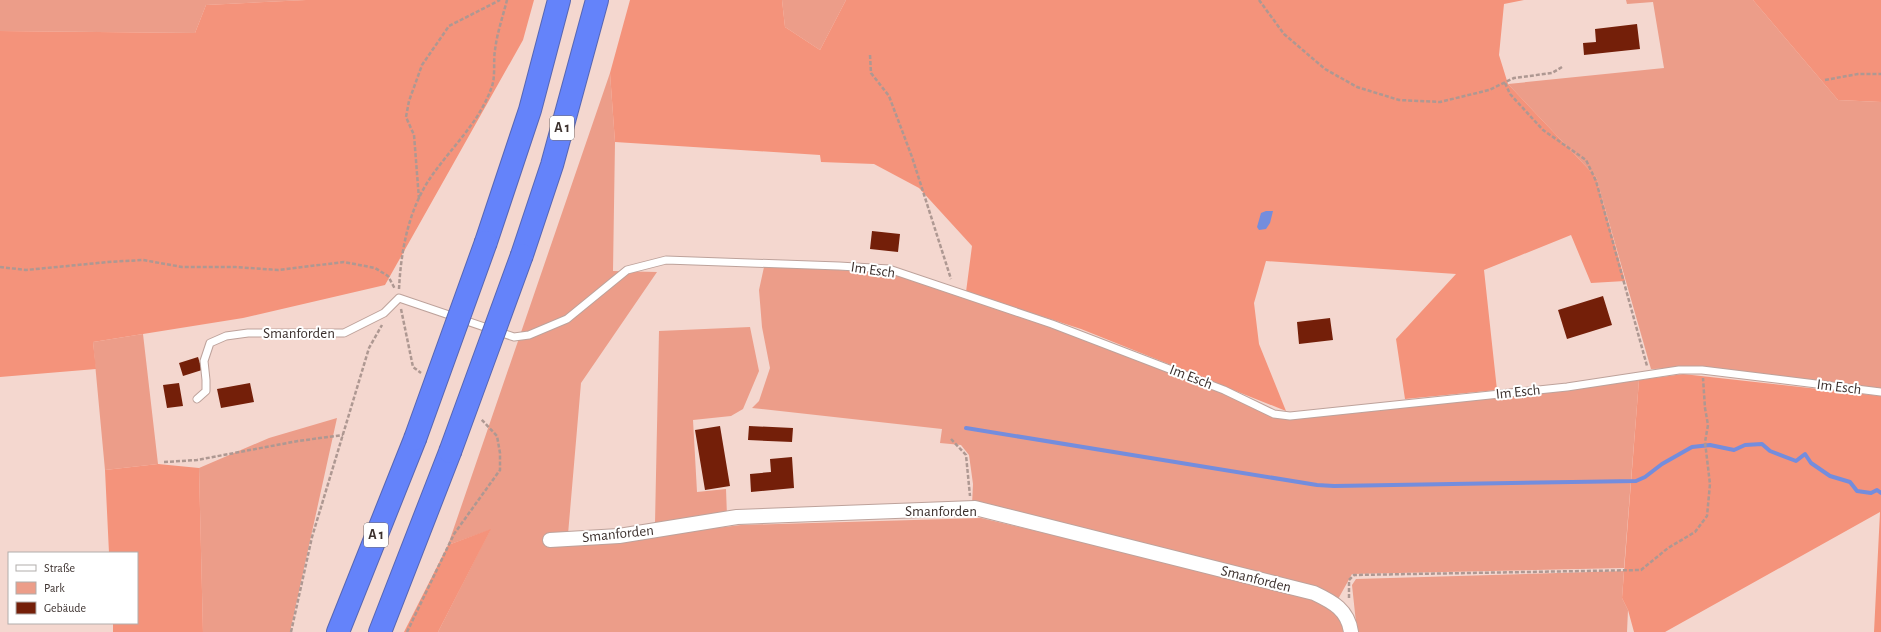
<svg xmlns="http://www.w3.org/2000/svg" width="1881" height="632" font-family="'Alegreya Sans',sans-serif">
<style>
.green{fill:#ec9d89}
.forest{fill:#f4937b}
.water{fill:#748ddd}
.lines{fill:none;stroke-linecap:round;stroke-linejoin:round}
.stream{stroke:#748ddd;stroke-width:4}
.building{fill:#741f09}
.service-casing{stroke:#bda29b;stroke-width:9}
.minor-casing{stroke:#bda29b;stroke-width:16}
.motorway-casing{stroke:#5666b3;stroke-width:24}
.path{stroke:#ae9892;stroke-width:2.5;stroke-dasharray:4 2;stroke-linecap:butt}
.service{stroke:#fff;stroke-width:7}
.minor{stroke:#fff;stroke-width:14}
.motorway{stroke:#6483fa;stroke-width:22}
.motorway-bridge-casing{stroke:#5666b3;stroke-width:24;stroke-linecap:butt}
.motorway-bridge{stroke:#6483fa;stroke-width:22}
.labels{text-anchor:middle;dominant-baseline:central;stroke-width:4;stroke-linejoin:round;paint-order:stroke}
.shield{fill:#fff;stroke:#766f6d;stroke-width:1}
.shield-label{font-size:14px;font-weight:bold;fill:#3c312e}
.street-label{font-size:15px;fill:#3c312e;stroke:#fff}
</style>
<rect width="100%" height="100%" fill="#f4d7cf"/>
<!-- green -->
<path class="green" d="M0,0h306l-100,5 -11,28 -195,-2z
M782,0h64l-26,50 -35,-23z
M1626,0h127l85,100 43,2v287l-195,-21 -35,1 -55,-192 -88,-93 156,-16 -11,-66 -26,2z
M610,73l5,69 -2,129 44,1 -76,111 -14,163 174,-21 240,-7 336,80c12,9 26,19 28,34h-907l52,-102 -42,15z
M764,267l124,5 162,54 171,65 51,25 367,-36 -15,188 -272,6 -15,27 -365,-96 1,-21 -4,-29 -8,-10 -21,-2 2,-14 -190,-21 7,-7 11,-33 -8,-41 -3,-37z
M750,327l9,44 -16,38 -12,7 -38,4 4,72 29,-3 1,27 -72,7 4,-192z
M143,334l15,130 -53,6 -12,-128z
M337,418l-47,214h-87l-4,-164 70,-30z
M1624,571l-2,27 6,12 -1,22h-270l-5,-47 4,-6z"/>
<!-- forest -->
<path class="forest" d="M306,0h228l-11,40 -138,245 -142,33 -150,24 3,27 -96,8v-346l195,2 11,-28z
M630,0h152l3,27 35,23 26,-50h678l-20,4 -5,51 9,29 88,93 29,104 -34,2 -20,-48 -87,35 13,120 -92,9 -9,-60 60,-65 -190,-13 -12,42 5,41 27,67 -205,-82 -115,-37 6,-46 -53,-58 -45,-24 -53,-2 -1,-7 -205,-13 -5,-69z
M1753,0h128v102l-43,-2z
M1683,374l198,22v236h-7l6,-120 -215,120h-31l-6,-22 -6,-12 17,-218z
M158,464l41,4 4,164h-90v-9h24v-70h-28l-4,-83z
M491,529l-53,103h-34l44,-87z"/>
<!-- water -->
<path class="water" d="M1266,211h7l-3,12 -4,6 -7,1 -2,-3 4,-14z"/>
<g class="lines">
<!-- stream -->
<path class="stream" d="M966,428l351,57 17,1 302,-5 9,-4 17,-13 30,-17 18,-2 24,5 11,-5 17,-1 8,7 26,10 9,-7 6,9 19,13 20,6 7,9 14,2 6,-3 4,3"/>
</g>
<!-- building -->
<path class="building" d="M1637,24l3,25 -56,6 -1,-12 13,-1 -1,-13z
M872,231l28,3 -2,18 -28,-3z
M1603,296l9,29 -45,14 -9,-29z
M1330,318l3,22 -34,4 -2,-22z
M198,357l4,13 -19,6 -4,-13z
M179,383l4,23 -16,2 -4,-23z
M250,383l4,19 -33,6 -4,-19z
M720,426l10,60 -25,4 -10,-60z
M749,426l44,2 -1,14 -44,-2z
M792,457l2,31 -43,4 -1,-18 21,-2 -1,-13z"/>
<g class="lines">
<!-- service casing -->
<g class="service-casing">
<path id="service" d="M197,399l9,-8v-11l-2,-19 6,-18 16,-7 22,-3h96l40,-20 15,-15 115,39 15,-2 38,-16 60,-49 39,-10 173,6 50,3 163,55 172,66 50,24 16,2 277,-29 112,-17h23l179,22"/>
</g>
<!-- minor casing -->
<g class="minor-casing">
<path id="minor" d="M550,540l69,-4 118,-19 238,-9 339,85c19,9 34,17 37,39"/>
</g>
<!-- motorway casing -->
<g class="motorway-casing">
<path id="motorway" d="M486,242l44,-132 29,-110
M522,255l30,-90 45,-165
M338,632l77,-193
M380,632l70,-180"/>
</g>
<!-- path -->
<path class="path" d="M1259,0l25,34 41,35 32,18 42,13 41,2 49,-12 25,-12 38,-5 10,-6
M870,55l1,18 18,23 23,61 39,122
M1825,80l33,-6h23
M1505,83l5,11 33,36 43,30 10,21 51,185
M419,199l-5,-64 -8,-18 3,-16 13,-36 27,-39 51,-26
M0,267l26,3 82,-8 35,-2 39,7h53l43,3 66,-8 31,6 13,8 7,13
M399,289c2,-40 10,-82 34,-115 20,-28 46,-52 58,-85 5,-11 2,-27 4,-39 2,-17 8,-34 12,-50
M401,309l12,58 8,6
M951,439l15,16 4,41
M164,462l33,-2 101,-19 45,-6
M1349,598v-18l5,-5 287,-5 27,-22 27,-16 12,-16 3,-32 -5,-42 3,-17 -3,-17 -2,-30
M291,632l21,-95 57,-189 13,-23
M407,632l47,-98 46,-64v-17l-3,-17 -16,-17"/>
<!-- service -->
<use href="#service" class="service"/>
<!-- minor -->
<use href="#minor" class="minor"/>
<!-- motorway -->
<use href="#motorway" class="motorway"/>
<!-- motorway-bridge casing -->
<g class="motorway-bridge-casing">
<path id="motorway-bridge" d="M415,439l71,-197
M450,452l72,-197"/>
</g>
<!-- motorway-bridge -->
<use href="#motorway-bridge" class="motorway-bridge"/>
</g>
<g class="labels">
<!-- shield labels -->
<g class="shield">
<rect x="550" y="116" width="24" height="24" rx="3"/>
<rect x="364" y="523" width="24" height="24" rx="3"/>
</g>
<g class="shield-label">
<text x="562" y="128">A 1</text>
<text x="376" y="535">A 1</text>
</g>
<!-- street labels -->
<g class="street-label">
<text transform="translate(873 270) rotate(8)">Im Esch</text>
<text x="299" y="333">Smanforden</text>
<text transform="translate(1191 377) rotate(21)">Im Esch</text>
<text transform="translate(1839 387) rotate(7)">Im Esch</text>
<text transform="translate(1518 392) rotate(-6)">Im Esch</text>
<text x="941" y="511">Smanforden</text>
<text transform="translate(618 534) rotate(-6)">Smanforden</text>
<text transform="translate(1256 579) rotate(14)">Smanforden</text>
</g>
</g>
<!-- legend -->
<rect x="8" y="552" width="130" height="72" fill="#ffffff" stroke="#b1adab"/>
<rect x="16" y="565" width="20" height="6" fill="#ffffff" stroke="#b1adab"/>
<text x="44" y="572" font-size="12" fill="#3c312e">Straße</text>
<rect x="16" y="582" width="20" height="12" fill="#ec9d89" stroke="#b1adab"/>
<text x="44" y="592" font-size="12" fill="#3c312e">Park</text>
<rect x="16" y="602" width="20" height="12" fill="#741f09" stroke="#b1adab"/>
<text x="44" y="612" font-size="12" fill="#3c312e">Gebäude</text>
</svg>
